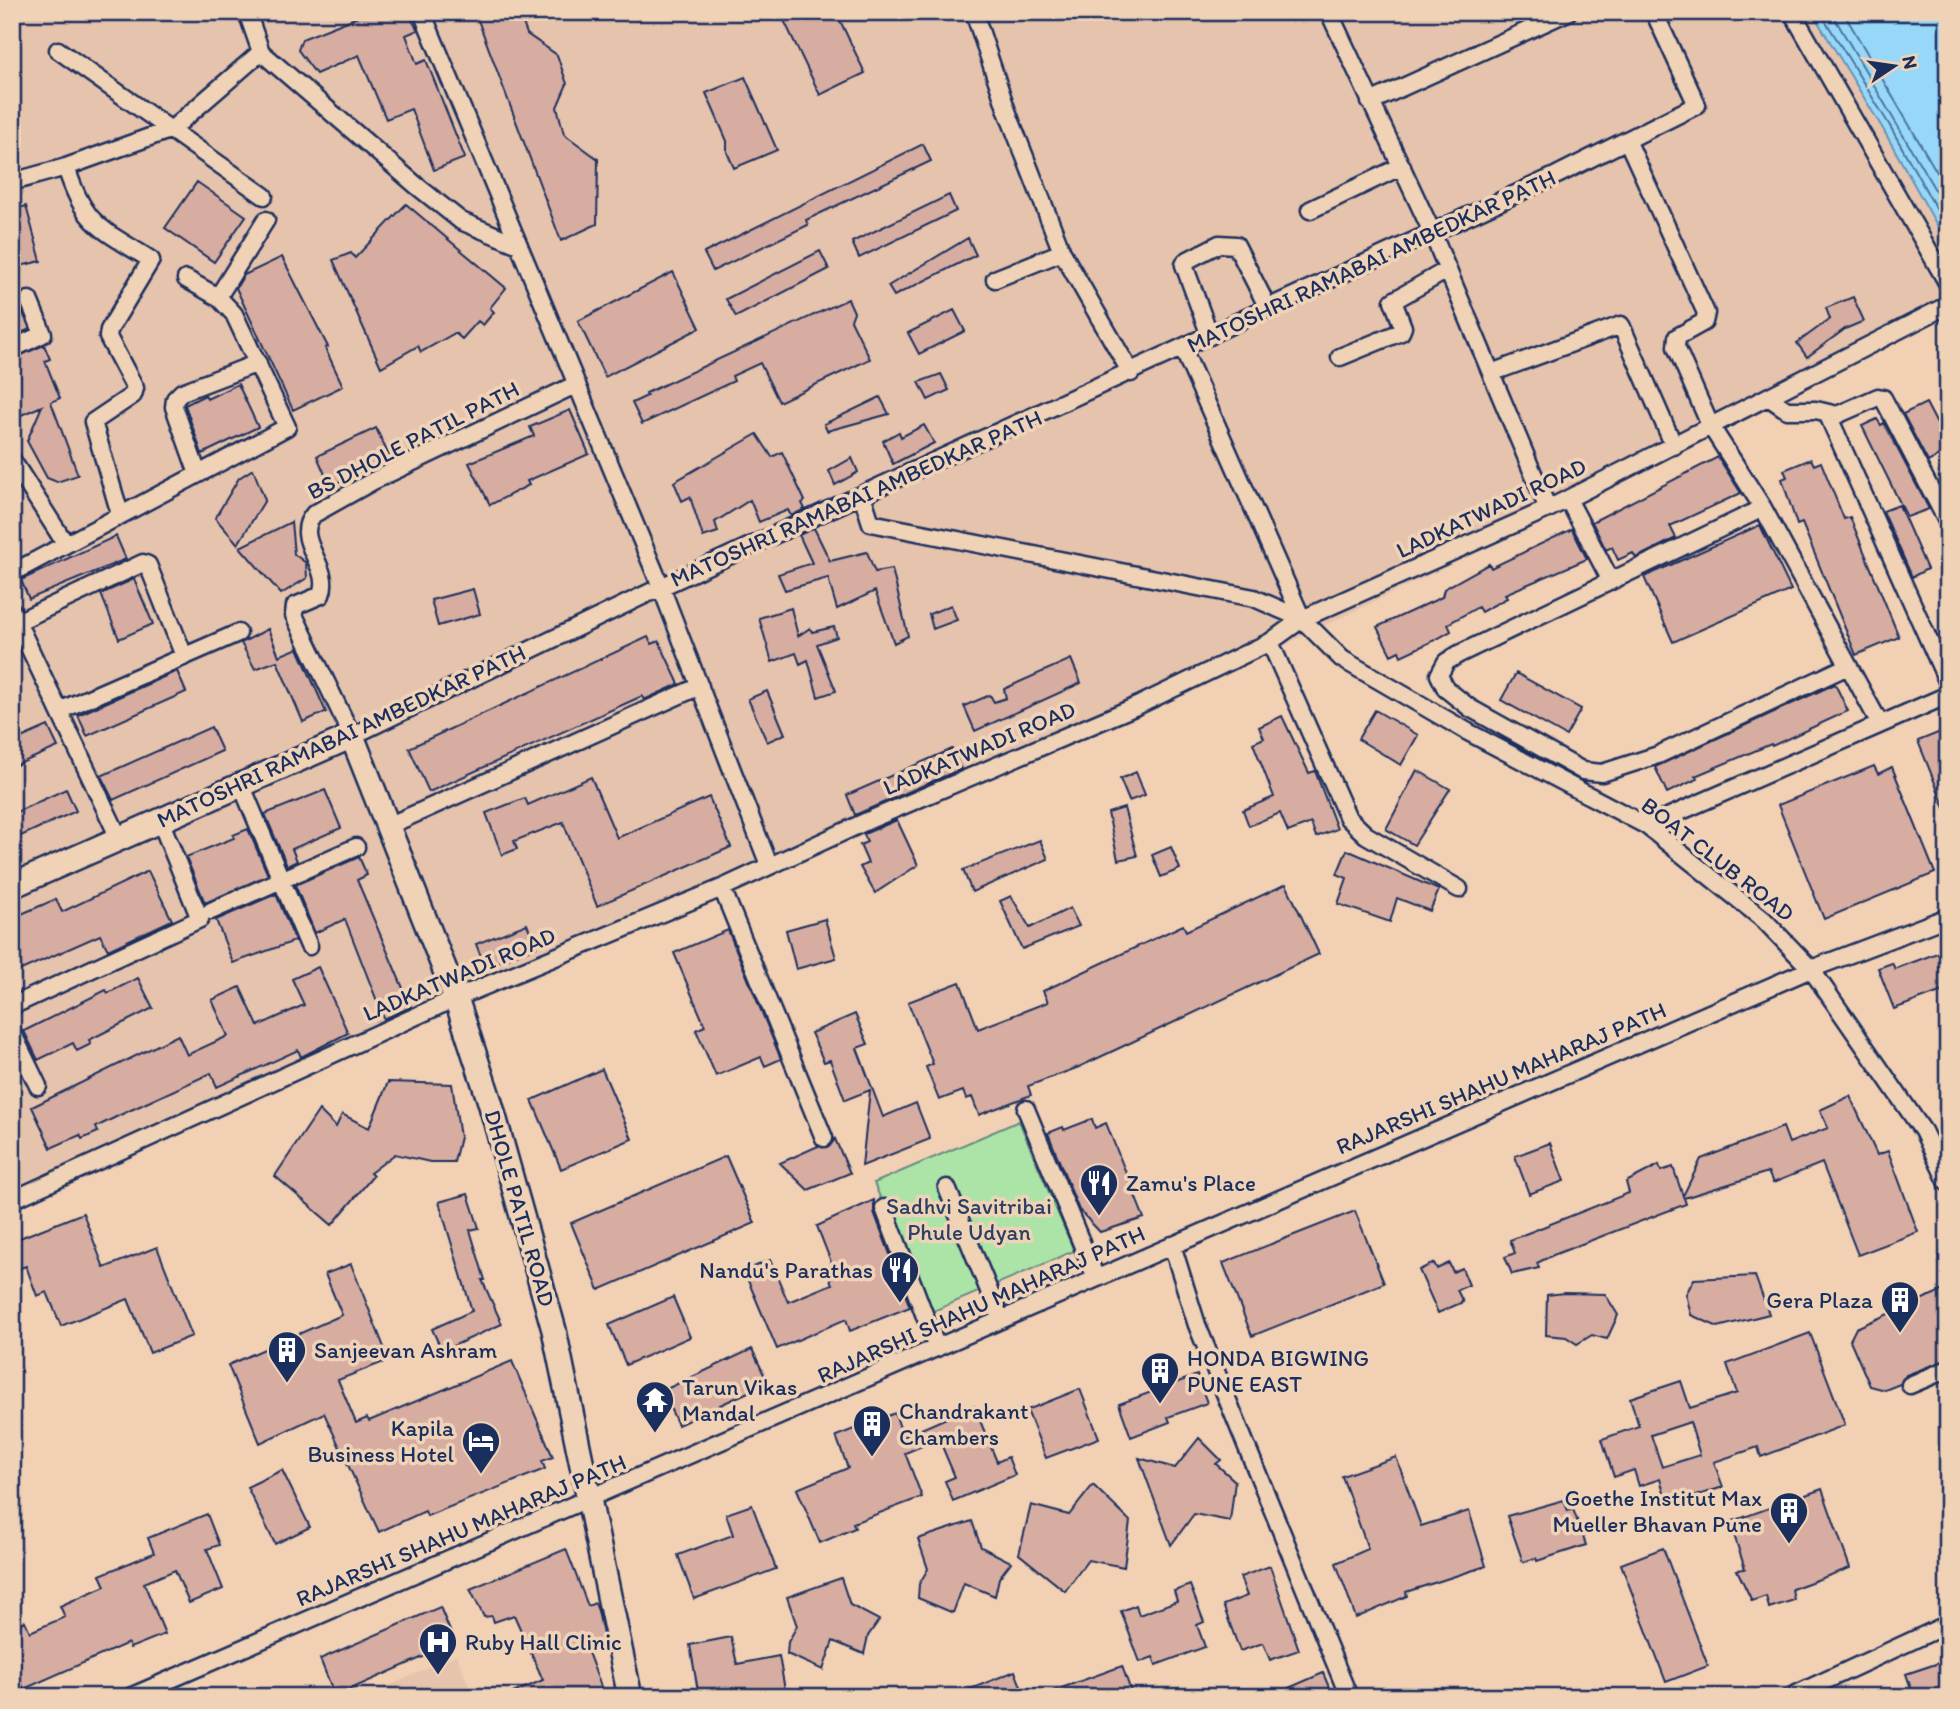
<svg xmlns="http://www.w3.org/2000/svg" width="1960" height="1709" font-family="Itim,sans-serif">
<style>
.built{fill:#e6c3ac}
.green{fill:#ace4a8;stroke:#648a83;stroke-width:2}
.water{fill:#97d8f9;stroke:#6594bb;stroke-width:2}
.lines{fill:none;stroke-linecap:round;stroke-linejoin:round}
.shore{stroke:#4d739c;stroke-width:2}
.building{fill:#d7ada1;stroke:#1b2f5e;stroke-width:2;fill-rule:evenodd}
.street-casing{stroke:#1b2f5e;stroke-width:21}
.secondary-casing{stroke:#1b2f5e;stroke-width:28}
.street{stroke:#f0d3b6;stroke-width:16}
.secondary{stroke:#f0d3b6;stroke-width:23}
.labels{text-anchor:middle;dominant-baseline:central;stroke-width:7;stroke-linejoin:round;paint-order:stroke}
.street-label{font-size:23px;fill:#1b2f5e;stroke:#f0d3b6}
.poi-label{font-size:23px;fill:#1b2f5e;stroke:#f0d3b6;text-anchor:start}
.park-label{font-size:23px;fill:#2a4165;stroke:#f0d3b6}
</style>
<rect width="100%" height="100%" fill="#f2d0b4"/>
<filter id="ink" filterUnits="userSpaceOnUse"><feTurbulence type="fractalNoise" baseFrequency=".0143" numOctaves="2"/><feDisplacementMap in="SourceGraphic" scale="14" xChannelSelector="R" yChannelSelector="G"/><feConvolveMatrix kernelMatrix="1 2 1 2 8 2 1 2 1" color-interpolation-filters="sRGB"/></filter>
<g filter="url(#ink)">
<!-- built -->
<path class="built" d="M12,12h1936v300l-303,158 -418,203 -317,133 -898,396z
M456,1655l18,42h-109z"/>
<!-- green -->
<path class="green" d="M1019,1121l55,130 -145,62 -55,-130z"/>
<!-- water -->
<path class="water" d="M1812,12h136v233l-65,-116z"/>
<g class="lines">
<!-- shore -->
<path class="shore" d="M1820,12l70,114 58,104
M1831,12l117,200
M1843,12l105,179"/>
</g>
<!-- building -->
<path class="building" d="M370,12h37l11,18 -12,5 11,29 9,-4 39,98 -31,12 -23,-61 -25,10 -27,-64 -43,19 -18,-24 4,-11z
M475,12h44l8,22 30,21 10,29 -10,23 7,27 34,25 -1,65 -36,17z
M780,12h56l29,61 -45,22z
M745,77l32,73 -43,18 -7,-16v-11l-21,-48z
M923,144l8,17 -125,59 2,5 -95,46 -9,-18z
M197,182l49,34 -32,46 -49,-34z
M949,195l7,16 -97,47 -7,-16z
M406,204l100,84 -16,20 4,4 -11,13 -5,-4 -16,18 -7,-6 -34,19 -3,-6 -37,21 -48,-107 18,-7 4,5z
M26,206l15,55 -29,7v-58z
M968,238l8,17 -82,41 -6,-10z
M820,251l9,18 -93,48 -10,-18z
M282,257l46,90 -3,1 18,38 -50,24 -57,-122 8,-13z
M673,272l27,56 -95,49 -27,-56z
M12,288l18,41 -18,8z
M1853,297l11,24 -19,8 -38,28 -10,-14 33,-24 -4,-11z
M848,299l6,13 -3,8 19,39 -91,43 -19,-39 -28,13 2,5 -92,43 -10,-21 15,-7 -1,-3z
M954,310l11,21 -46,23 -11,-21z
M44,345l6,14 -5,2 15,37 -9,4 27,73 -21,7 -10,-4 -20,-37 15,-35 -30,13v-60z
M941,374l8,16 -21,10 -9,-18z
M238,384l20,43 -56,27 -17,-49 20,-10 2,4z
M880,397l9,17 -62,17 -3,-7z
M1926,403l22,42v6l-20,11 -25,-48z
M570,410l19,44 -62,27 2,4 -39,20 -21,-42 65,-27 -4,-9z
M1877,419l4,6 3,-2 45,86 -22,8 -45,-91z
M924,425l10,18 -41,21 -10,-23 16,-9 2,5z
M376,428l14,30 -60,28 -13,-30z
M757,434l15,23 10,-5 23,49 -3,2 3,6 -14,7 -3,-6 -29,12 -9,-22 -35,22 3,10 -15,5 -13,-40 -8,4 -8,-19z
M1718,457l23,36 -71,33 6,12 -40,20 -3,-5 -15,7 -6,-13 -6,3 -14,-28z
M852,458l6,14 -23,13 -6,-14z
M1811,459l3,6 7,-3 23,57 6,-2 49,120 -43,18 -54,-132 -5,2 -15,-46 5,-2 -3,-7z
M253,469l12,31 -27,44 -23,-26 24,-40z
M1899,505l28,64 -15,8 -29,-66z
M291,522l3,32 12,9 1,15 -26,16 -41,-47z
M1760,525l31,65 -118,52 -29,-65z
M814,528l16,33 37,-9 8,20 17,-3 16,67 -14,7 -19,-52 -38,18 -9,-31 -43,12 -7,-16 34,-11 -13,-28z
M1572,529l15,30 -82,35 2,4 -26,14 -3,-5 -30,17 3,7 -16,9 -34,16 -2,-5 -8,4 -14,-28 65,-30 2,-8 45,-25 2,4z
M116,536l10,23 -97,40 -8,-19z
M134,579l19,45 -34,15 -18,-45z
M473,589l7,25 -42,12 -7,-26z
M951,605l6,15 -24,9 -4,-15z
M791,608l7,28 12,-8 2,4 22,-5 3,10 -20,7 19,47 -18,6 -10,-37 -8,4 -4,-11 -24,9 -13,-44z
M268,629l11,27 19,-8 28,64 -23,10 -26,-61 -22,8 -14,-26z
M648,637l4,7 7,-3 20,43 -35,16 -2,-4 -213,96 -20,-44z
M1071,659l10,24 -106,48 -11,-25 26,-11 4,7 12,-4 -2,-9z
M177,671l9,21 -99,44 -9,-21z
M1516,673l65,36 -15,27 -65,-36z
M1835,684l13,27 -76,35 -1,-2 -76,32 2,3 -30,14 -12,-26z
M767,691l18,43 -18,8 -19,-43z
M1375,710l43,25 -17,30 -43,-26z
M1282,716l27,57 6,-2 22,58 -21,8 -5,-14 -23,9 -8,-19 -31,13 -6,-16 31,-13 -21,-54 11,-5 -5,-11z
M48,726l10,21 -46,20v-25z
M211,727l11,24 -109,49 -12,-24z
M1948,729v84h-1l-29,-72z
M952,749l9,20 -106,46 -8,-20z
M1874,766l4,8 14,-7 43,106 -111,46 -46,-114z
M1417,770l33,19 -36,56 -28,-16z
M1136,772l9,23 -16,6 -9,-22z
M591,777l26,61 92,-41 22,50 -134,59 -34,-84 -49,19 3,8 -15,6 -16,-42 39,-15 3,7z
M66,789l10,22 -64,29v-26z
M325,790l16,38 -49,21 5,12 -10,5 -22,-52z
M1124,808l13,48 -19,4 -10,-47z
M897,820l21,45 -43,28 -15,-26 8,-4 -8,-18 7,-3 -3,-8z
M248,829l20,46 -63,28 -19,-46 48,-19 -1,-3z
M1040,840l8,19 -76,33 -9,-22z
M1171,847l9,22 -19,8 -9,-22z
M1347,850l92,40 -9,21 -33,-13 -7,24 -52,-18 9,-26 -10,-4z
M359,857l8,18 -10,5 54,127 -27,12 -39,-100 -30,14 -20,-48z
M148,871l24,49 -64,30 -8,-15 -88,39v-56l44,-19 6,13z
M1286,884l33,70 -240,113 -51,19 3,9 -52,20 -7,-18 -6,2 -3,-8 -24,9 -13,-33 7,-3 -25,-62 52,-20 18,47 70,-27 -5,-11 140,-66 3,6z
M276,894l19,47 -62,22 -17,-43z
M1011,896l19,32 40,-20 9,18 -57,23 -22,-48z
M825,919l11,39 -40,11 -10,-39z
M527,924l9,23 -51,20 -9,-23z
M728,930l53,129 -16,7 -4,-9 -45,19 -20,-46 9,-4 -31,-73z
M1948,949v40l-54,20 -16,-41 14,-5 3,6z
M318,967l30,66 -47,24 -3,-7 -81,37 -6,-14 -93,43 -22,11 2,5 -16,7 -2,-4 -29,13 -19,-41 146,-72 9,20 41,-19 -16,-36 28,-13 18,39 46,-21 -12,-26z
M138,978l15,30 -64,32 2,4 -14,7 -4,-8 -35,17 -14,-29 82,-41 2,3z
M855,1014l13,30 -11,4 26,69 33,-14 14,36 -68,27 8,-76 -25,10 -15,-40 -6,2 -13,-29z
M602,1069l30,70 -71,30 -29,-69z
M388,1082l64,2 8,53 -6,25h-24l-35,-8 -25,19 3,3 -41,49 -57,-49 44,-66 17,17 6,-13 27,14z
M1850,1096l27,59 11,-4 30,81 -60,23 -36,-92 -49,20 -5,-11 -84,26 2,6 -133,51 -16,8 2,5 -27,6 -7,-17 10,-4 -5,-13 119,-47 -3,-11 33,-17 2,6 12,-4 10,29 18,-37 82,-32 6,16 39,-15 -8,-18z
M1092,1119l3,9 11,-5 38,95 -44,14 -21,-22 -31,-77 15,-6 1,3z
M835,1139l15,34 -42,17 -28,-27 38,-17 11,1z
M1550,1143l14,38 -35,13 -14,-38z
M726,1156l29,67 -156,67 -28,-67z
M468,1194l11,34 -9,2 15,50h-3l20,44 -60,27 -10,-22 40,-18 -33,-109z
M874,1200v12l36,95 -60,24 -4,-12 -69,30 -33,-78 26,-11 18,42 44,-18 -6,-15 7,-2 -16,-41z
M1355,1211l29,72 -132,53 -29,-73z
M83,1213l21,55 53,-21 35,89 -42,17 -22,-54 -67,27 -14,-34 -10,4 -11,-30 -14,5v-30z
M1434,1263l3,6 12,-6 4,9 9,-4 7,17 -12,5 6,12 -25,11 -19,-43z
M351,1264l38,96 -51,20 18,43 11,-5 2,3 143,-60 41,96 -11,4 3,8 -118,47 -2,-5 -46,21 -55,-119 -64,30 -32,-78 114,-50 -17,-41z
M1755,1276l14,38 -51,13 -27,-12 -5,-21 8,-15z
M1948,1288v71l-42,16 -6,9 -15,6 -15,-4 -20,-46 6,-12z
M1564,1293l41,1 13,21 -11,24 -15,-4 -15,9 -11,-7 -20,-2 1,-40z
M673,1297l17,40 -64,28 -17,-40z
M1810,1333l35,92 -84,32 -3,-10 -44,15 9,25 -55,18 -8,-26 -21,7 -5,-16 -20,7 -12,-38 37,-13 -9,-28 51,-17 9,27 47,-15 -10,-29zM1690,1422l10,33 -38,12 -11,-32z
M752,1349l16,34 -48,22 2,4 -16,7 -1,-3 -27,12 -16,-34z
M1197,1375l10,28 -39,14 2,5 -39,15 -12,-33z
M1080,1389l19,49 -53,20 -19,-48z
M974,1406l23,56 11,-5 7,18 -62,26 -8,-20 10,-4 -16,-38 -34,14 17,44 -69,26 2,5 -35,15 -23,-54 51,-21 -12,-32 59,-23 8,24z
M1199,1438l22,22 -5,4 19,17 -5,40 -36,-7 -23,31 -32,-87 36,10z
M1396,1457l25,69 48,-15 17,55 -80,26 1,4 -51,22 -20,-55 32,-14 -26,-73z
M282,1470l28,57 -35,17 -28,-57z
M1093,1485l37,36 -6,46 -36,-7 -23,31 -46,-37 12,-49 38,10z
M1822,1489l28,79 -58,21 2,11 -25,8 -3,-12 -14,5 -15,-31 8,-1 -15,-47z
M1564,1500l4,11 5,-2 13,36 -49,16 -1,-3 -13,4 -16,-46z
M752,1505l24,64 -82,30 -16,-44 55,-20 -7,-21z
M207,1514l12,31 -12,4 16,40 -34,14 -14,-33 -31,13 21,51 -35,14 -2,-5 -104,46 -3,-7 -9,3v-59l13,-5 5,11 35,-15 -5,-11 45,-20 -5,-11 54,-22 -6,-15z
M972,1521l9,26 30,15 -12,16 -4,18 -31,-13 -11,30 -35,-15 1,-14 9,-15 -10,-30z
M1663,1548l45,118 -42,16 -45,-118z
M566,1549l22,57 7,-3 3,8 6,28 -18,8 17,45 -12,5h-87l39,-17 -29,-65 -20,7 -2,-6 -8,1 -14,-28z
M1270,1566l29,84 -29,10 -7,-17 -23,8 -17,-46 24,-9 -7,-19z
M841,1578l9,27 29,15 -11,16 -4,18 -31,-13 -10,29 -36,-16 1,-12 9,-16 -10,-29z
M1190,1585l14,37 -7,3 8,22 -49,18 -3,-8 -13,5 -19,-51 15,-6 3,10 38,-14 -3,-10z
M440,1607l15,36 -120,53 -15,-37z
M731,1637l6,27 42,-8 6,34 -39,7h-47l-9,-52z
M1948,1660v37h-34l-8,-23z
M1122,1666l11,31h-91v-2z
M1015,1671l10,26h-71l-1,-1z
M1323,1673l10,24h-65z"/>
<g class="lines">
<!-- street casing -->
<g class="street-casing">
<path id="street" d="M247,12l14,40 156,134 44,35 58,24
M422,12l239,575 108,278
M974,12l33,99 55,141 69,121
M1329,12l102,218 117,279
M1792,12l156,272
M58,50l206,146
M1370,102l198,-90
M1627,140l79,173 -2,9 -27,15 -1,10 34,78 53,83 117,216
M66,167c19,60 35,61 85,93l-42,70 -1,7 27,51 -2,7 -40,27 27,92
M12,182l54,-15 106,-38 89,-77
M1310,210l92,-44
M995,279l67,-27
M218,297l48,-77
M1210,336l-26,-71 2,-4 33,-17 17,1 32,63
M12,349l31,-15 -14,-34
M1183,349l119,270
M1340,357l61,-25 2,-5 -10,-26 54,-31
M1491,373l130,-48 53,121
M577,384l-204,97 -59,33c-23,26 19,52 7,81l-26,11 -1,9 58,121 309,-149 896,-412 140,-70 -43,-93
M1768,397l19,13h29l21,5 41,-18 5,1 65,125
M1827,413l121,270
M12,460l53,83
M198,474l-24,-67 1,-8 7,-7 76,-29
M862,495l9,28 383,75 48,21 40,40 126,73 179,94 117,94 47,49 112,162 25,52
M1568,499l43,82
M1763,508l-304,146 -13,8 -7,13 7,14 24,19 113,63 19,2 56,-18 190,-89
M12,573l275,-146 -53,-113 -16,-17 -32,-18
M12,611l107,227
M17,622l126,-59 5,2 36,91
M1270,642l78,176 18,17 93,54
M59,711l179,-78
M241,784l68,162
M388,826l312,-140
M1647,826l301,-131
M722,888l102,250
M211,911l145,-64
M12,1006l188,-87 -40,-99
M12,1032l26,54
M1026,1109l70,169
M947,1188l54,132
M12,1200l444,-202 266,-110 145,-67 272,-116 131,-63 32,-23 246,-110 400,-204
M884,1208l53,140
M1172,1245l25,80 152,372
M1910,1385l38,-16
M130,1697l1681,-728 137,-52
M1790,1697l158,-73"/>
</g>
<!-- secondary casing -->
<g class="secondary-casing">
<path id="secondary" d="M12,886l340,-150 104,262 34,104 64,228 76,367"/>
</g>
<!-- street -->
<use href="#street" class="street"/>
<!-- secondary -->
<use href="#secondary" class="secondary"/>
</g>
</g>
<!-- icons -->
<defs>
<g id="restaurant-pin" transform="scale(2.0125)"><path d="M0 17L-7.5 6A9.5 9.5 0 1 1 7.5 6Z" fill="#1b2f5e" stroke="#f0d3b6"/><path d="M-5-6h1v4h1v-4h1v4h1v-4h1v5L-1.5 .5V6h-2V.5L-5-1ZM5-6V6H3V1.5H1.5Q1.5-4 5-6Z" fill="#fff"/></g>
<g id="building-pin" transform="scale(2.0125)"><path d="M0 17L-7.5 6A9.5 9.5 0 1 1 7.5 6Z" fill="#1b2f5e" stroke="#f0d3b6"/><path d="M-4-6H4V6H1V3H-1V6H-4ZM-2.5-4.3h1.7v1.8h-1.7ZM.8-4.3h1.7v1.8H.8ZM-2.5-1h1.7V.8h-1.7ZM.8-1h1.7V.8H.8Z" fill="#fff"/></g>
<g id="temple-pin" transform="scale(2.0125)"><path d="M0 17L-7.5 6A9.5 9.5 0 1 1 7.5 6Z" fill="#1b2f5e" stroke="#f0d3b6"/><path d="M0-6L5-2H3V0L6.5 2.5H4V6H1.5V3h-3V6H-4V2.5H-6.5L-3 0V-2H-5Z" fill="#fff"/></g>
<g id="hotel-pin" transform="scale(2.0125)"><path d="M0 17L-7.5 6A9.5 9.5 0 1 1 7.5 6Z" fill="#1b2f5e" stroke="#f0d3b6"/><path d="M-6-4.5h1.5V1H6V5H4.5V3h-9V5H-6ZM-4 0a1.8 1.8 0 1 1 3.6 0ZM.5 0V-2.5h3Q6-2.5 6 0Z" fill="#fff"/></g>
<g id="hospital-pin" transform="scale(2.0125)"><path d="M0 17L-7.5 6A9.5 9.5 0 1 1 7.5 6Z" fill="#1b2f5e" stroke="#f0d3b6"/><path d="M-5-5h3v3.5h4V-5h3V5h-3V1.5h-4V5h-3Z" fill="#fff"/></g>
</defs>
<g fill-rule="evenodd">
<use href="#restaurant-pin" x="1099" y="1183"/>
<use href="#restaurant-pin" x="900" y="1270"/>
<use href="#building-pin" x="1900" y="1300"/>
<use href="#building-pin" x="287" y="1350"/>
<use href="#building-pin" x="1160" y="1371"/>
<use href="#temple-pin" x="655" y="1400"/>
<use href="#building-pin" x="872" y="1424"/>
<use href="#hotel-pin" x="481" y="1441"/>
<use href="#building-pin" x="1789" y="1511"/>
<use href="#hospital-pin" x="438" y="1642"/>
</g>
<g class="labels">
<!-- street labels -->
<g class="street-label">
<text transform="translate(1371 261) rotate(-25)">MATOSHRI RAMABAI AMBEDKAR PATH</text>
<text transform="translate(413 440) rotate(-27)">BS DHOLE PATIL PATH</text>
<text transform="translate(856 498) rotate(-24)">MATOSHRI RAMABAI AMBEDKAR PATH</text>
<text transform="translate(1491 508) rotate(-25)">LADKATWADI ROAD</text>
<text transform="translate(341 736) rotate(-25)">MATOSHRI RAMABAI AMBEDKAR PATH</text>
<text transform="translate(979 748) rotate(-23)">LADKATWADI ROAD</text>
<text transform="translate(1718 859) rotate(38)">BOAT CLUB ROAD</text>
<text transform="translate(459 974) rotate(-23)">LADKATWADI ROAD</text>
<text transform="translate(1501 1078) rotate(-23)">RAJARSHI SHAHU MAHARAJ PATH</text>
<text transform="translate(520 1208) rotate(74)">DHOLE PATIL ROAD</text>
<text transform="translate(981 1304) rotate(-24)">RAJARSHI SHAHU MAHARAJ PATH</text>
<text transform="translate(461 1530) rotate(-23)">RAJARSHI SHAHU MAHARAJ PATH</text>
</g>
<!-- poi labels -->
<g class="poi-label">
<text x="1126" y="1183">Zamu's Place</text>
<text x="873" y="1270" text-anchor="end">Nandu's Parathas</text>
<text x="1873" y="1300" text-anchor="end">Gera Plaza</text>
<text x="314" y="1350">Sanjeevan Ashram</text>
<text x="1187" y="1358">HONDA BIGWING<tspan x="1187" dy="26">PUNE EAST</tspan></text>
<text x="682" y="1387">Tarun Vikas<tspan x="682" dy="26">Mandal</tspan></text>
<text x="899" y="1411">Chandrakant<tspan x="899" dy="26">Chambers</tspan></text>
<text x="454" y="1428" text-anchor="end">Kapila<tspan x="454" dy="26">Business Hotel</tspan></text>
<text x="1762" y="1498" text-anchor="end">Goethe Institut Max<tspan x="1762" dy="26">Mueller Bhavan Pune</tspan></text>
<text x="465" y="1642">Ruby Hall Clinic</text>
</g>
<!-- park labels -->
<g class="park-label">
<text x="969" y="1206">Sadhvi Savitribai<tspan x="969" dy="26">Phule Udyan</tspan></text>
</g>
</g>
<!-- margin -->
<rect width="1960" height="1709" fill="none" stroke="#f0d3b6" stroke-width="42"/>
<rect x="21" y="21" width="1918" height="1667" fill="none" stroke="#1b2f5e" stroke-width="2.5" filter="url(#ink)"/>
<!-- north arrow -->
<g transform="translate(1894 66) rotate(77)" stroke="#f0d3b6" stroke-width="5" paint-order="stroke">
<path d="M0-5L12 26L0 18L-12 26Z" fill="#1b2f5e"/>
<text y="-10" font-size="19" font-weight="bold" text-anchor="middle" fill="#1b2f5e">N</text>
</g>
</svg>
